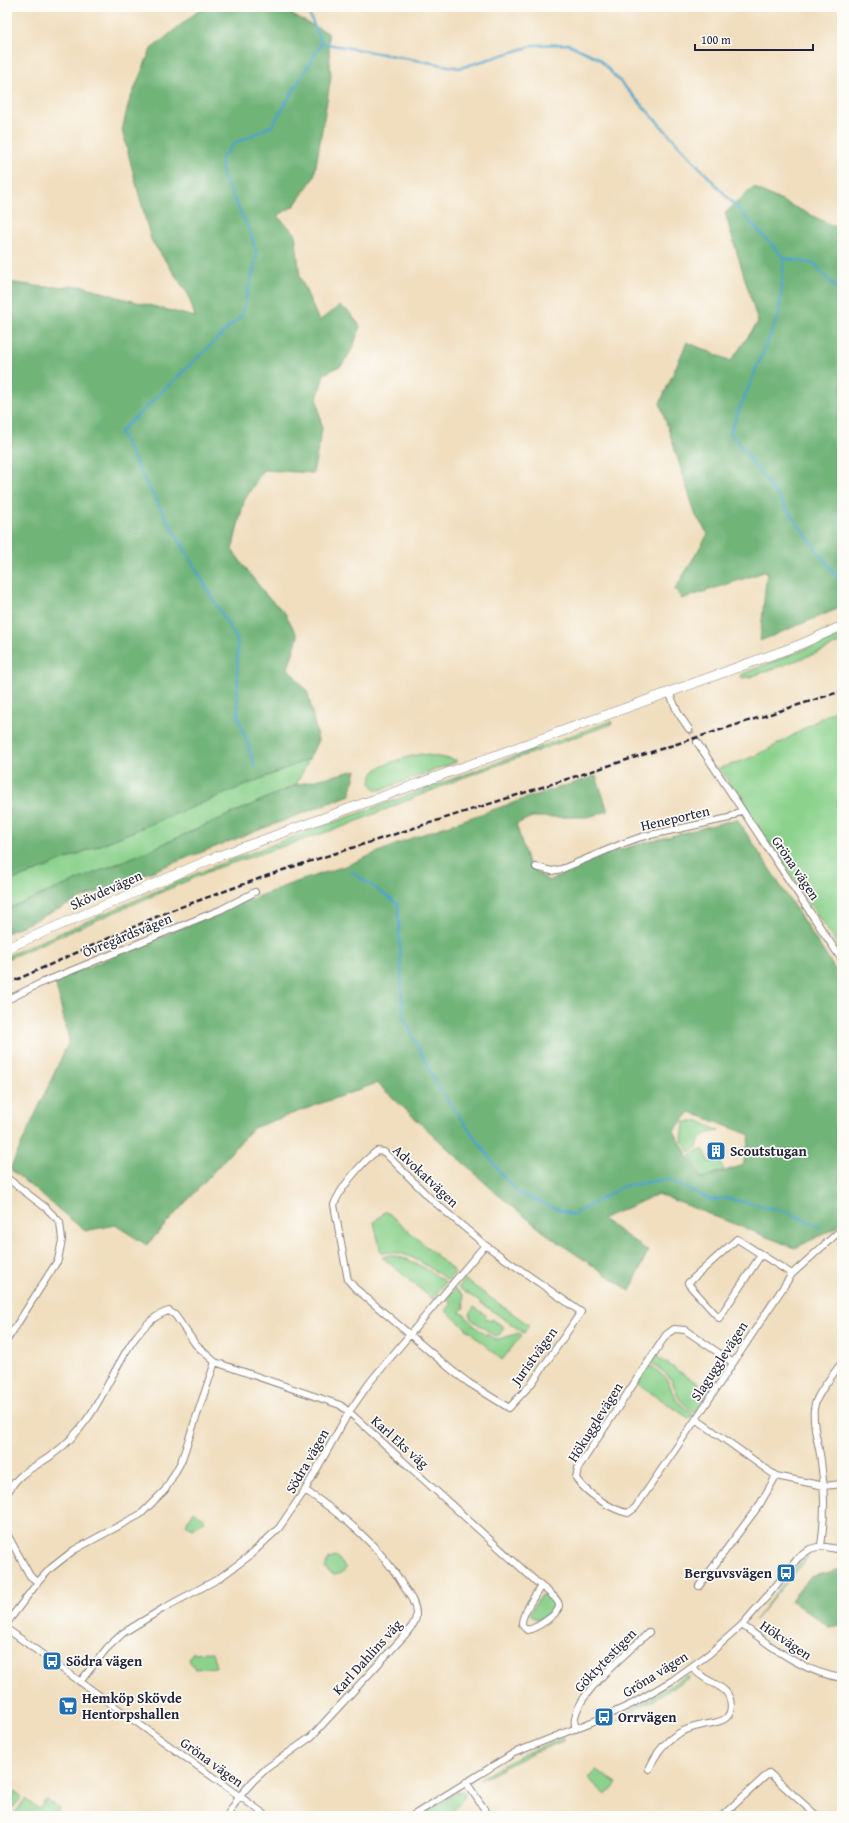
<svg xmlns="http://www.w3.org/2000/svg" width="849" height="1823" font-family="'Gentium Book Plus',serif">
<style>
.green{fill:#8cd28d;stroke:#577a64}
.forest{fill:#71b478;stroke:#4a6b5a;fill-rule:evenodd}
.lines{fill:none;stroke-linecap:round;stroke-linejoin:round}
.stream{stroke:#4ea4ca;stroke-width:2.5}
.minor-tunnel{stroke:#c7b8a4;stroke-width:6;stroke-dasharray:6 3;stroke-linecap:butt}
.minor-casing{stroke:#89807c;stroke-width:8}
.secondary-casing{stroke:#89807c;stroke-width:10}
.minor{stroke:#fff;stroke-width:6}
.secondary{stroke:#fff;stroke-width:9}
.rail{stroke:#22223b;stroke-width:2.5;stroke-dasharray:6 3;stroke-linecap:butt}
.labels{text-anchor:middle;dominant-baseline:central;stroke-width:3.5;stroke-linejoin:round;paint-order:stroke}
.street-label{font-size:14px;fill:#22223b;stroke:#fdfcf7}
.poi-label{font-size:14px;font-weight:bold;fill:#22223b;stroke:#fdfcf7;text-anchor:start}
</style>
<rect width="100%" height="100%" fill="#fdfcf7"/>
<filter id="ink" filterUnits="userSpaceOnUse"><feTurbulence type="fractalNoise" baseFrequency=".025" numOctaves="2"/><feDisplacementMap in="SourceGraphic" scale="8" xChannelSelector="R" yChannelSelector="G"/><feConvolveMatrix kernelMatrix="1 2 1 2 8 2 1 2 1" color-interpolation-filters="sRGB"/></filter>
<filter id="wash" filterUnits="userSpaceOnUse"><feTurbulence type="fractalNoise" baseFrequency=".012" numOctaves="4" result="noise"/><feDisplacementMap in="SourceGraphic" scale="16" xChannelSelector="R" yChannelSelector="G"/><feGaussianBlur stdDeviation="0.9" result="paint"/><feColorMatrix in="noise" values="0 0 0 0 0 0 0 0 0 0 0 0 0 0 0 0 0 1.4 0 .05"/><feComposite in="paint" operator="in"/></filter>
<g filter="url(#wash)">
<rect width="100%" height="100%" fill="#f0debe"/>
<!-- green -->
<path class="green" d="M842,634v7l-17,9 -75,27 -8,1 -2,-3z
M842,706v246l-123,-184c44,-10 84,-40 123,-62z
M611,721l1,3 -150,54 -117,48 -128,42 -210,91v-3l205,-89z
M421,754l35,6v2l-75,28 -6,-1 -4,-5c0,-5 1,-11 5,-14 10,-7 34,-14 45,-16z
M309,759l-13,26 -153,68 -136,56v-27l25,-9z
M699,1121l20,10c-13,2 -19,4 -22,16l-8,5 -7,-11 2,-19z
M700,1149l4,1 6,13 9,-3 5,10 -22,8 -12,-23z
M386,1211l69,61 -7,8c-21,-13 -41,-32 -67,-27l-7,-31z
M390,1255c21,3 38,15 56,27l-14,17 -50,-42z
M464,1279l65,46 -5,8 -66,-46z
M455,1289l8,6 1,13 -4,3v2l5,1c3,9 14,14 20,21l2,-1 9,6 23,-7 3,2 -20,25 -56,-49 6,-8 -5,-5z
M474,1307l13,9 -2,2 5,3 2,-2 12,8 -5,8 -4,1 -24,-17 -1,-5z
M656,1356l53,35 -15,22 -15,-14 -7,-18 -6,-7 -14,-11z
M650,1365l17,14 9,21 17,15 -3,4 -52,-35z
M194,1511l11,9 -13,9 -6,-5z
M809,1556l-54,64 44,-57z
M337,1557l9,11 -4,5 -8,2 -9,-6 3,-10z
M541,1595c6,0 12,6 12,12l-2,5 -13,8 -5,-3 -3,-4z
M212,1652l4,15 -21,2 -6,-9 3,-7z
M686,1676l4,1 -35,22 -39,22 10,-8z
M564,1738v3l-32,12 -53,28 3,-4 40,-22z
M596,1770l21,13 -11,12 -18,-17z
M7,1785l15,12 -13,16 -2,-1z
M462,1791l4,3 -16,22h-30l37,-24z
M25,1799l14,10 7,-9 14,9 -3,5 3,2h-47z"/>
<!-- forest -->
<path class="forest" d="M203,7h89v8l36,18 3,44 -17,100 -20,29 -17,10 18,17 5,44 19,44 20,-15 9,5 12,15 -7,22 -11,17 -18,9 -7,25 5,30 -9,44 -50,-3 -19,31 -12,49 34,45 19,18 13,24 -10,31 20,25 10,47 -9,19 -277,114 -25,9v-600l38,5 38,-1 38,12 74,19 -7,-23 -37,-54 -29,-110 7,-28 22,-53z
M753,187l89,43v377l-82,34 7,-70 -85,28 -7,-10 33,-55 -12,-18 -36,-113 27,-61 44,19 27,-39 -33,-109z
M356,770l-6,25 -270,104 -73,34v-24l136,-56 153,-68z
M596,776l12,35 -20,6h-56l-16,7 13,42 20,15 57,-28 131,-34 105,161v238l-6,10 -41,20 -137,-54 -56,25 46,32 -18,40 -85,-58 -49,-40 -119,-110 -124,45 -106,117 -32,-20 -30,6 -75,-62 59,-128 -14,-60 181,-76 57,-22 55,-18 61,-26 115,-40zM690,1112l60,23 -7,30 -42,14 -27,-48z
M842,1569v56l-13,2 -38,-27 19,-23z"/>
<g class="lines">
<!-- stream -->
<path class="stream" d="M306,7l16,36
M322,43l138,25 75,-23 33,-1 30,14 186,200 31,6 27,31
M784,258l-5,56 -49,118 110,149
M255,766l-17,-50 -1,-76 -91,-157 -26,-51 122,-117 15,-60 -7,-23 -27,-56 -2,-18 14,-15 37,-17 50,-83
M352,872l46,32 5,112 35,71 65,89 17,18 53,21 51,-29 44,-7 43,21 15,-2 59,13 35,16"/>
</g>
</g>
<g filter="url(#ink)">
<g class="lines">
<!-- minor-tunnel -->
<path class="minor-tunnel" d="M689,729l8,13"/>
<!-- minor casing -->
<g class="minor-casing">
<path id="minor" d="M669,692l9,21 11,16
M697,742l145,218
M536,867l16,4 10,-2 62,-26 17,-6 88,-19 13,-8
M7,1000l34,-17 179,-73 35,-18
M377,1151l7,1 48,48 53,45 96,67 -49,71 -23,25 -40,-25 -15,-11 -99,-84 -7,-8 -14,-75c5,-16 29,-44 43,-54z
M7,1178l39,30 14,14 2,18 -4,20 -51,80
M842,1229l-50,45 -96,145 80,57 48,10 18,-2
M761,1255l-42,63 -30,-33 -1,-2 49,-44 55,35
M215,1362l125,43 9,7 192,174c-5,8 -19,27 -19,37 0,3 3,5 5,7 8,-1 33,-16 32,-25 -1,-7 -13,-15 -18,-19
M696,1419l-61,89 -7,5c-17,-3 -43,-21 -52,-35l2,-10 88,-133 8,-6 11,1 47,32
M7,1494c13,-24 25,-24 45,-39 14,-10 26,-23 36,-37 22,-29 43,-97 81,-107l6,4 21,30 19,17 -34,100 -16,28 -24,24 -67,36 -23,18 -13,14 -31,41
M7,1534l23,42 8,6
M821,1546c4,-28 4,-57 0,-85 -2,-17 -9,-35 -7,-52 1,-14 20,-35 28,-47
M699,1586l61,-82 16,-28
M742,1625c32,23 60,47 100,53
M7,1629l260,187
M80,1682l27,-34 16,-15 41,-25 54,-29 30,-22 31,-29 26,-38 44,-78 21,-30 115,-137
M576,1729c-12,-28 56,-79 73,-97
M649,1769c11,-25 26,-39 54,-44 8,-2 17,-2 23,-7 7,-6 6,-19 0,-26 -9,-10 -25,-12 -34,-25
M466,1782l23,34
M227,1816l12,-19 14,-16 14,-13 44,-31 94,-102c4,-6 12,-12 11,-21 0,-10 -6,-18 -12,-27 -23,-41 -61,-71 -99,-97
M412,1816l102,-63 90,-36 28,-13 41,-24 36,-26 33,-29 28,-32 28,-35 12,-9 11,-3 21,4
M722,1816l47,-43 48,43"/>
</g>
<!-- secondary casing -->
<g class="secondary-casing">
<path id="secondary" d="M7,948l209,-91 583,-212 43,-19"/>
</g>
<!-- minor -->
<use href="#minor" class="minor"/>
<!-- secondary -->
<use href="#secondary" class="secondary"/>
<!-- rail -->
<path class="rail" d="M7,984l160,-72 116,-42 559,-179"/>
</g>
</g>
<!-- icons -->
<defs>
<g id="building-square" transform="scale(1)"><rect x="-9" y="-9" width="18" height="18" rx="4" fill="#1f6fb2" stroke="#fdfcf7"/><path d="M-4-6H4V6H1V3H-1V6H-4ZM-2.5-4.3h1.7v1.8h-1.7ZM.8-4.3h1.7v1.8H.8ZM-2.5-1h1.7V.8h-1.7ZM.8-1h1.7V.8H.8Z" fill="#fff"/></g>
<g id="bus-square" transform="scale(1)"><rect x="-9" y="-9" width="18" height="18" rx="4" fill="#1f6fb2" stroke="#fdfcf7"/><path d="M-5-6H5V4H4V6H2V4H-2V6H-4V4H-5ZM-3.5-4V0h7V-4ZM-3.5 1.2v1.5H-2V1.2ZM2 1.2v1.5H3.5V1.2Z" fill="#fff"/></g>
<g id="supermarket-square" transform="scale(1)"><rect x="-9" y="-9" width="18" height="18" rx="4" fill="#1f6fb2" stroke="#fdfcf7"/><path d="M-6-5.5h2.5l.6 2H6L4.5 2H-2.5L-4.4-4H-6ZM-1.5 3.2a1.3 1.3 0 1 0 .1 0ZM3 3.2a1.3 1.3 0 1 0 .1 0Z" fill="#fff"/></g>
</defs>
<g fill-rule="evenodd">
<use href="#building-square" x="716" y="1151"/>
<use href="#bus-square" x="786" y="1573"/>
<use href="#bus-square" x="52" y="1661"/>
<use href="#supermarket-square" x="68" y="1706"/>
<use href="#bus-square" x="604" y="1717"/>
</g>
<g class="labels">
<!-- street labels -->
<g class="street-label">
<text transform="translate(675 818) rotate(-13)">Heneporten</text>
<text transform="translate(796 868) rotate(56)">Gröna vägen</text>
<text transform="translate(106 890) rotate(-24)">Skövdevägen</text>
<text transform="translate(127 935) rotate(-22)">Övregårdsvägen</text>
<text transform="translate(426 1176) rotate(43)">Advokatvägen</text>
<text transform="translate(534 1356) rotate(-54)">Juristvägen</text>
<text transform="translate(719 1361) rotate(-57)">Slagugglevägen</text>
<text transform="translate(595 1422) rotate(-58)">Hökugglevägen</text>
<text transform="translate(400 1442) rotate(42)">Karl Eks väg</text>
<text transform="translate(307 1461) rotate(-60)">Södra vägen</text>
<text transform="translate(786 1640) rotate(34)">Hökvägen</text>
<text transform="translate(367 1657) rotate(-48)">Karl Dahlins väg</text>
<text transform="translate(605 1660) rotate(-46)">Göktytestigen</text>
<text transform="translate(655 1674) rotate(-32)">Gröna vägen</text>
<text transform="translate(212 1762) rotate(36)">Gröna vägen</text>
</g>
<!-- poi labels -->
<g class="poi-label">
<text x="730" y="1151">Scoutstugan</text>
<text x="772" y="1573" text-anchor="end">Berguvsvägen</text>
<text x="66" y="1661">Södra vägen</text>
<text x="82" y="1698">Hemköp Skövde<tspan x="82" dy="16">Hentorpshallen</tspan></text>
<text x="618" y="1717">Orrvägen</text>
</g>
</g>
<!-- margin -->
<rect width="849" height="1823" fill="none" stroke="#fdfcf7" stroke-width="24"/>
<!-- scale -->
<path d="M695 44v6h118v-6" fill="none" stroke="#22223b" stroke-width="2"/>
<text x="701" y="44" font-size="12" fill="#22223b" stroke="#fdfcf7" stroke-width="3" paint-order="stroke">100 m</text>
</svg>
